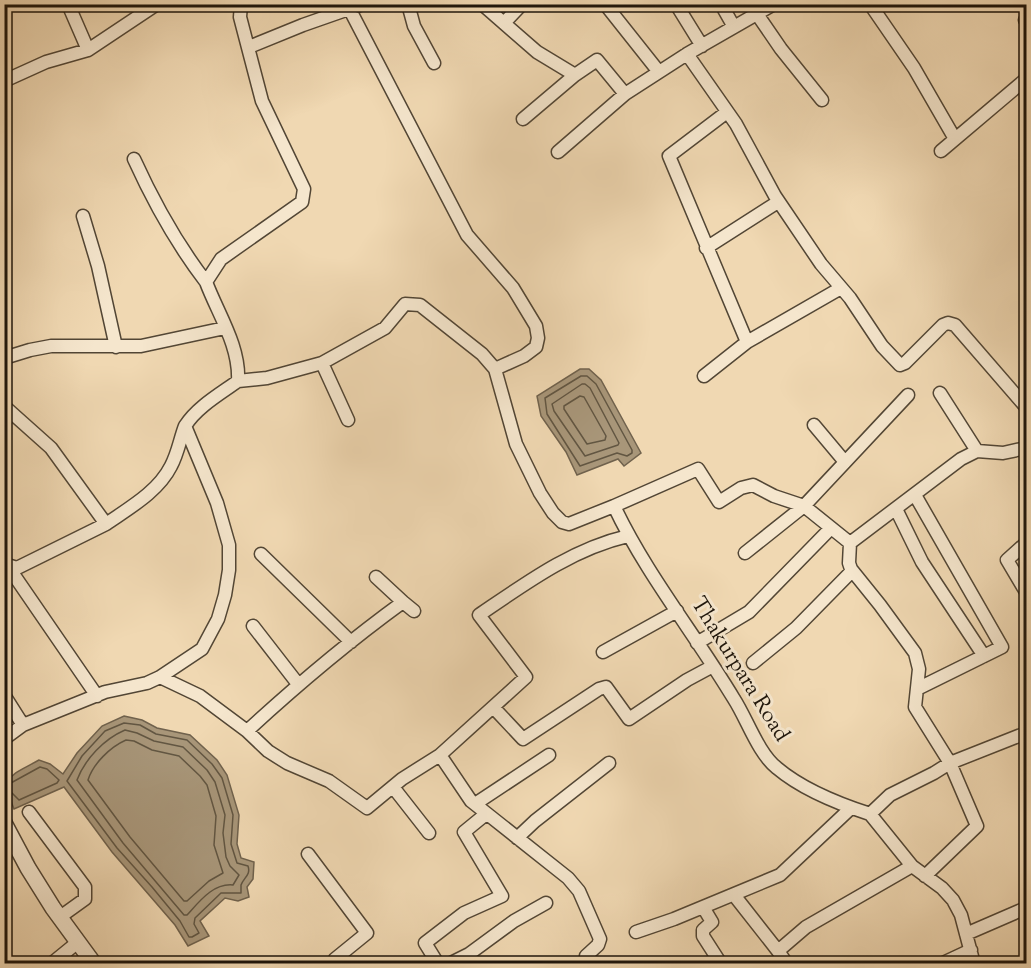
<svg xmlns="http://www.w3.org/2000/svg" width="1031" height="968" font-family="'Sorts Mill Goudy',serif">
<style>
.water{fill:#a89679;stroke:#70624d;stroke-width:1.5}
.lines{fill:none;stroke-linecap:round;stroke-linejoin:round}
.shore{stroke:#625642;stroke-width:1.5}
.minor-casing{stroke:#524635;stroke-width:15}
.tertiary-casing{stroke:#524635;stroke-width:18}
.minor{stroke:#f5e6cd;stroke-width:12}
.tertiary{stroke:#f5e6cd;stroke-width:15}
.labels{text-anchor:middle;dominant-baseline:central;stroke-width:6;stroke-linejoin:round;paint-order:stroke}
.street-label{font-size:22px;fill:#1d150b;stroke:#f5e6cd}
</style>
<rect width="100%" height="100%" fill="#f0d8b2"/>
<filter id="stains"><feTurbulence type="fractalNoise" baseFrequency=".00333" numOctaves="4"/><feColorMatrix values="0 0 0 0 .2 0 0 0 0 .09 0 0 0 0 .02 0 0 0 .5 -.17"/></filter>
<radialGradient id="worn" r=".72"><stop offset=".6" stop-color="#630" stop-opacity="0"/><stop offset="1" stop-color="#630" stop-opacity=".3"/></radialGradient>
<!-- water -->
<path class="water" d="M580,369h9l12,11 40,73 -17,13 -6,-7 -41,16 -11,-23 -25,-36 -4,-20z
M124,716l18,4 15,8 33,7 27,25 10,15 12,40 -2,29 4,14 13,4 -1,17 -6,8 2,10 -11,4 -13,-3 -25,23 9,15 -21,10 -13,-21 -63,-73 -48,-65 -50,22c-14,-35 -3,-33 25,-49l11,4 13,10 14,-21 25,-27z"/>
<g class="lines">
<!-- shore -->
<path class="shore" d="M581,376h6l9,8 36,66v3l-5,3 -10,-3 -37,13 -33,-52 -2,-16z
M582,384h3l5,4 29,55 -1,2 -33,11 -31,-45 -2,-7z
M580,396l4,1 22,39 -1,4 -18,4 -23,-35v-3z
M124,723l16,2 16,9 31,6 25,24 10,14 11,37 -2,29 6,19 11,3c3,9 -4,11 -7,19 0,3 0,6 0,8h-20l-26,25 -1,6 5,9 -7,4h-3l-9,-16 -28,-34 -35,-39 -50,-67 15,-25 23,-25z
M125,730l12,3 17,8 29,6 24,23 8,12 10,33 -2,18 3,24 4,9 9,9 -6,10c-20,-2 -34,17 -46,30h-3l-61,-72 -46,-63c8,-21 27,-41 48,-50z
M126,740l8,1 18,9 27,6 21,20 7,9 9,31 -2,29 9,28 -14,8 -22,20h-3l-54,-64 -42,-57c5,-16 22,-33 38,-40z
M4,784h5l31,-17 7,2 12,11 -2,3 -38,17 -9,-9 -6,-1"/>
<!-- minor casing -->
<g class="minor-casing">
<path id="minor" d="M68,4l20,46
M408,4l6,22 20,37
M482,4l55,48 38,23
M605,4l54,68
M676,4l26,42
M721,4l13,23
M870,4l44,64 41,71
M349,8l118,227 46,53 23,38 2,12 -2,9 -12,9 -29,13
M757,14l24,35 41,51
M1025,20l1,-1
M504,23l18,-19
M249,47l54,-22 60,-21
M687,54l49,70 39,72 46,68 29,34 32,48 18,19 5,-2 38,-38 5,-2 7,2 71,82
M4,81l42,-19 42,-12 69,-46
M523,119l52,-44 22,-15 28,34
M941,151l85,-72
M558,152l67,-58 62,-40 87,-50
M134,159c20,44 42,84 72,123
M83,216l15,50 18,81
M706,248l72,-46
M747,342l94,-54
M4,358l26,-8 21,-4h90l84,-18
M322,363l26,57
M704,376l43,-34 -78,-186 58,-44
M238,381l29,-3 55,-15 63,-35 20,-24 15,1 62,49 13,15 21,75 24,49 13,20 9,9 7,2 45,-18c32,68 81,128 120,193 13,20 24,54 43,69 26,22 62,36 93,46
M940,393l37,58
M4,406l47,42 55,76 -89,44 -13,-4
M814,425l31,37
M915,495l87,152 -85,42
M614,506l84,-37 21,33 22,-14 12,-3 21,11 30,10 46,37 -1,20 2,6 29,36 35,48 4,16 -4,38 35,56 27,63 -52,50
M896,509l26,53 62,94
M106,524c23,-16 52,-32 65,-58 7,-13 9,-27 14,-40
M850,543l111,-84 16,-8 26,2 23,-5
M1026,543l-19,17 19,32
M745,553l59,-47 104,-111
M261,554l90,88
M7,565l90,131
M376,577l27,25 11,9
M253,626l45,58
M697,643l52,-31 82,-84
M603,652l74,-41
M753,663l43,-35 56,-57
M160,677l40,19 47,35 21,20 19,12 42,18 38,27 35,-29 38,-24 86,-78 -47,-62c47,-32 93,-66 149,-79
M4,695l19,30
M493,707l30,32 76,-50 7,-2 23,32 58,-39 26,-14
M247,731c50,-46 101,-89 156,-129
M4,739l19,-14 82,-33 42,-9 13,-6 42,-28 16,-30 7,-24 4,-25v-25l-12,-42 -32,-77c12,-19 35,-32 53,-45 2,-35 -20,-67 -32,-99l15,-23 81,-57 2,-13 -42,-88 -22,-84 1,-13
M440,755l31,46 97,77 11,13 21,48 -2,6 -12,11 6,8
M393,787l36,46
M475,804l74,-49
M29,812l56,75v12l-25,18
M870,814l42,52 30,22 11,12 8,15 13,49
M870,814l20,-19 44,-22 16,-10 76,-30
M517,838l18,-17 74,-58
M308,854l59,79 -32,26 -2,5
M734,895l44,56 28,-24 106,-61
M703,907l9,15 -9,8v6l18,28
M636,932l38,-13 106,-44 71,-67
M966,934l60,-26
M778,951l9,13
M51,964l27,-22
M438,964l-13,-21 39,-30 38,-17 -38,-64 22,-18
M449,964l20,-10 45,-33 32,-18
M941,964l30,-14"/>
</g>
<!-- tertiary casing -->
<g class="tertiary-casing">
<path id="tertiary" d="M4,823l24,45 25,40 41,56"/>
</g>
<!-- minor -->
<use href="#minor" class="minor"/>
<!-- tertiary -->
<use href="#tertiary" class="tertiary"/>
</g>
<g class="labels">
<!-- street labels -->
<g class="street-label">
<text transform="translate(739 670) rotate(58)">Thakurpara Road</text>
</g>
</g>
<!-- margin -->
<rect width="1031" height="968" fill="none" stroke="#f0d8b2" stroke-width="24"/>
<rect x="6" y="6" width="1019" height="956" fill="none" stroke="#1d150b" stroke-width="3"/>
<rect x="12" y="12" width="1007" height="944" fill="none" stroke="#1d150b" stroke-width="1.5"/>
<rect width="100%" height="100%" filter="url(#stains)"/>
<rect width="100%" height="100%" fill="url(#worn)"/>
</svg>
